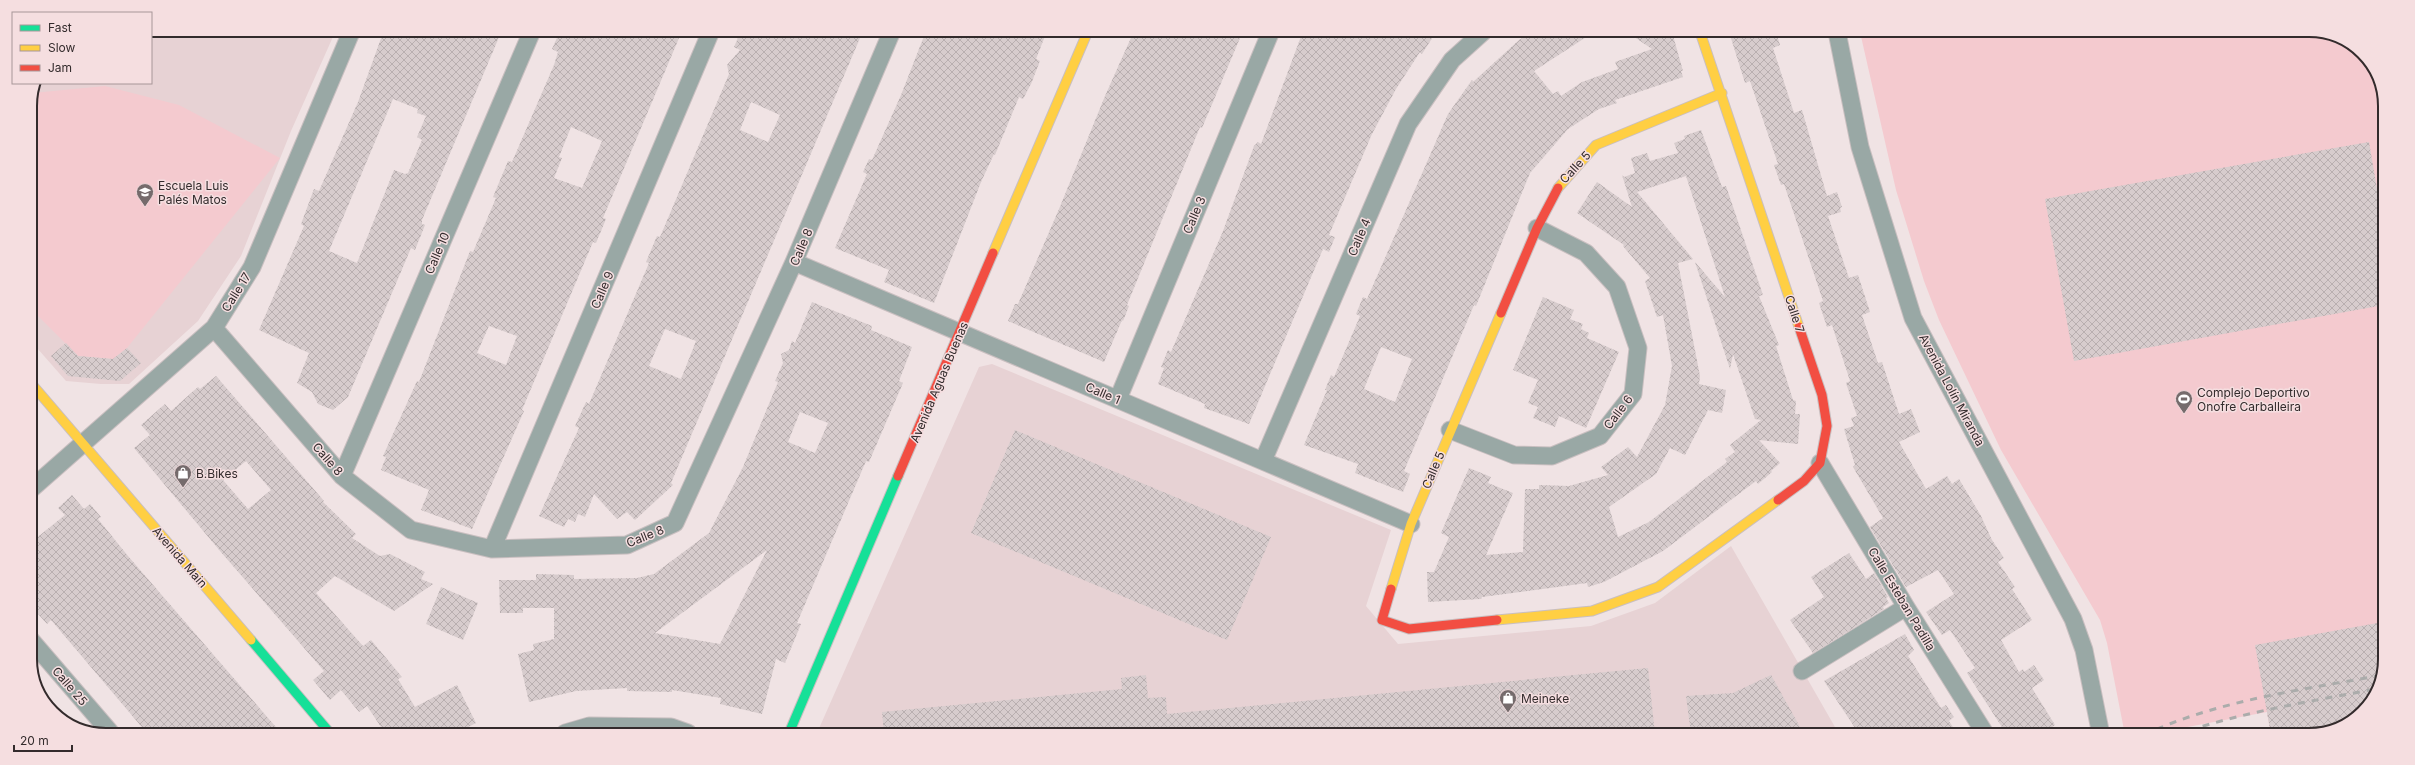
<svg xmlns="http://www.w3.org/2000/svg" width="2415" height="765" font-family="Inter,sans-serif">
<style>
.built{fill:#e7d2d4}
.grass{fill:#f4cacf}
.building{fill:url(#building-cross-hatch);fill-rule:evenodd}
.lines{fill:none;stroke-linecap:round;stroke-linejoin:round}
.street-casing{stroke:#c9bfc0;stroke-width:19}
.fast-casing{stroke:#c9bfc0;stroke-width:11}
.slow-casing{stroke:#c9bfc0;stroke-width:11}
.jam-casing{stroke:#c9bfc0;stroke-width:11}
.street{stroke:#99a8a5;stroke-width:17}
.fast{stroke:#16e098;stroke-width:9}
.slow{stroke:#ffcf43;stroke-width:9}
.jam{stroke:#f24e42;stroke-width:9}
.rail{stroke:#abacab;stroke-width:3;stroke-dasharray:7 7;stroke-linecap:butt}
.labels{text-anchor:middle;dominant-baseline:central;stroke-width:3;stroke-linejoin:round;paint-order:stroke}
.street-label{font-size:12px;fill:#332b2c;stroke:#f5dee0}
.poi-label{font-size:12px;fill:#332b2c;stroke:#f5dee0;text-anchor:start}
.rim{fill:none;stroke:#332b2c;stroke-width:2}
</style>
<defs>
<pattern id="building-cross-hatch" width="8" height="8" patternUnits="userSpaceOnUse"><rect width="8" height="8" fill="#d7cccd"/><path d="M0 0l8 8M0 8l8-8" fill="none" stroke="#b9afb0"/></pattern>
</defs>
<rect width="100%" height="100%" fill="#f0e3e4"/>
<!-- built -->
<path class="built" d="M151,30h185l-45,101 -50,125 -43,65 -69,63h-28l-35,-3 -36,-41v-234l5,-23h116z
M992,364l399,166 -25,76 32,38 193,-18 64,-23 76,-57 108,188 -1022,-1 162,-366z"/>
<!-- grass -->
<path class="grass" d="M1860,32l469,1 40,27 16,41 -3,578 -27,40 -46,16h-38l-4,-23 -122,23h-20l-18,-92 -7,-23 -99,-170 -62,-130 -15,-39 -28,-91z
M105,86l74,19 101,53 -153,190 -14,11 -35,-3 -48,-48v-202l3,-13z"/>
<!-- building -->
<path class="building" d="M384,30h118l-80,190v4l3,1 -10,25 -4,-2 -63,149 -15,13 -15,-6 -6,-12 -15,-9 12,-30 -50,-23 45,-104 -3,-2 13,-35 5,2 39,-89zM393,99l25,10 -1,4 9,3 -9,21 5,3 -14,33 -3,1 -11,-4 -37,93 -28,-12z
M560,31h122l-79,187 3,1 -10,24 -3,-1 -71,168 2,1 -52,118 -51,-19 8,-20 -48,-20 5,-13 -3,-1 34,-75 2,1 51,-131 3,1 23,-54 -3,-1 15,-36 4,1 42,-97 4,-13 -6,-3zM571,127l31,14 -20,47 -28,-10 8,-20 -3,-1zM489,326l28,10 -11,29 -29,-12z
M741,31h122l-192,452 2,2 -38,35 -8,-8 -10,7 -23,-25 -9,23 -7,-3 -3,8 -7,-3 -4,8 -25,-11 40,-88 -4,-2 11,-24 3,2 60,-141 -3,-1 11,-26 3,1 69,-163 -2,-9 13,-15 -6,-3zM751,102l29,13 -12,27 -28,-12zM665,329l31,12 -15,38 -32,-13z
M926,31h121l-11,28 4,2 -9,23 -8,15 -4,-2 -24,58 -1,-1 -13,28 -47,121 -50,-21 5,-12 -54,-22 32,-74 -4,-2 6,-13 3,1 29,-65z
M1134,31h109l-41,97 -2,-1 -73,178 2,1 -6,15 -1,-1 -18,42 -96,-41 7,-17h3l41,-95 46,-113z
M1303,31l133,1 -14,22 -2,-2 -24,37 -24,45 -43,101 6,2 -6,15 -6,-3 -74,175 -45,-16 1,-4 -47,-20 6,-16 -3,-1 7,-17 3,2 52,-121 31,-85 4,-4 3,2z
M1532,32h62l-60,39 19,23 5,-3 3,5 21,-14 36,-13 -3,-7 37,-13 -25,-17h45l11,39h-2l2,6 -68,23 2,3 -18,6 -31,20 -38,44 -54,133 -2,-1 -70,166 6,3 -7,18 -48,-19 3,-9 -54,-19 23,-55h-2l6,-15 3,2 26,-61 -4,-2 7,-17 4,2 81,-185 24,-34 1,2 46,-42zM1381,347l31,12 -17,43 -31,-13z
M1729,32h47l4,13 -7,3 21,65 8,-3 25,86 10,-4 5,15 -2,1 1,4 -13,4 21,62 9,-3 12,37 -8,3 16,48 4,-1 17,52 12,-5 9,23 -21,10 27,47 21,-13 5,8 7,-5 22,37 11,24 12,18 -6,4 17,25 -3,2 20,31 -31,20 18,32 4,-3 1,3 10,-7 10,15 -12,8 23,37 -14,10h-34l-40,-62 8,-5 -25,-38 -8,5 -16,-23 28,-18 -16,-24 -32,17 -36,-60 13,-9 -30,-51 2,-2 -11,-36 10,-3 -3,-8 6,-2 -11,-33 4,-2 -18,-56 -5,2 -8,-24 4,-2 -39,-117 -3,1 -7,-20 4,-1 -28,-83 -5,2z
M1701,130l21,57 4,-1 37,109 -4,1 20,49 -3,1 17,54 3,1 -1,13h5l-2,30 -39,-4 21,23 -9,8 1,1 -14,12 -2,-3 -93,70 -59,31 -16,5 -1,-4 -105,14 -1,2 -53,3 -1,-30h7l15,-35 -8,-4 28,-65 22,9 -3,6 25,10 -27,62 37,-3 2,-63h14v-4l30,1 39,-11 -7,-8 27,-20 9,10 28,-52 7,-39 -9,-51 -6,2 -12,-36 5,-3 -27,-32 1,-1 -47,-32 20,-31 35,25 -10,-32 2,2 11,-4 -4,-15 16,-5 3,8 28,-8 -4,-10 11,-4 -1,-3zM1686,176l39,121 -30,-35 35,107 3,-15 22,65 6,1 -31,25 5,7 -10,7 2,3 -78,60 -31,15 -9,-30 47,-33 14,-26 15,7 23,-45 14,3 4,-23 -27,-6 1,-8 -22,-113 15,-4 -56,-67z
M2369,142l11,64 4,-1v100l-310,56 -29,-162z
M1543,297l31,13 -4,9 13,5 -2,5 8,4 -2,5 32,14 -33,76 -27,-12 -4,11 -22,-9 5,-11 -10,-4 10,-23 -25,-10z
M812,302l60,24 -1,4 41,17 -13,34 4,2 -34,79 -3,-1 -69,162 4,1 -16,39 -9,-4 -14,55 -42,-10 1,-6 -49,-8v2l-45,-1v-3l-51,3 -47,11 -11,-48 16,-4 -1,-6 21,-5v-31h-31v5h-23l-1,-33h37v-6l38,1v4l63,-1 17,-4 55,-41 34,-66 35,-85 -3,-1 8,-18 -2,-9 8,-4 3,-9 3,2zM800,412l28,11 -13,30 -27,-11zM767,550l-47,94 -65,-11z
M66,343l12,13 35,3 14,-11 14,15 -21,18 -52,-5 -17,-20z
M216,376l108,125 -1,1 33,32 -4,4 28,18 10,-2 35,18 -4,7 12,5 -39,27 -59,-35 -19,17 47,53 8,-6 31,37 -4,2 17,28 42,-22 19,38 -19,10h-72l-18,-27 -8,6 -18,-22 -11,10 -17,-20 11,-9 -104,-120 -86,-103 16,-13 -9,-10 24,-21 6,7 27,-24 2,2zM246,461l25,29 -23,19 -25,-29z
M1015,430l256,107 -44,103 -256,-107z
M72,495l12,14 6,-5 11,13 -3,2 30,37 153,177 -135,-1 -95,-112 -4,4 -17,-19v-56l7,-6 -3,-3 31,-25 -7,-7z
M1849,553l17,26 8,-6 14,24 -2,1 3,5 -6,4 1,2 -71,44 -23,-33 34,-23 -13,-20z
M441,587l37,16 -15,37 -37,-16z
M2383,622l-1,57 -27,40 -46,16h-38l-16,-90z
M1905,634l9,16 -6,6 33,52 5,-3 8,12 -5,4 9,14 -99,-1 -35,-53z
M1648,668l7,66 -771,-1 -2,-21 240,-23 -1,-11 25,-3 2,23 18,-1 1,17z
M1771,675l33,59h-113l-5,-38 47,-3z"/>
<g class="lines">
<!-- street casing -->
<g class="street-casing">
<path id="street" d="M1837,32l23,115 53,171 160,301 11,31 17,85
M794,262l617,262
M214,328l128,148 69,54 81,19 135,-4 48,-22 119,-261 98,-231
M1118,399l153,-368
M1450,430l64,25 38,1 48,-20 33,-42 5,-46 -21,-61 -31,-34 -49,-25
M1263,461l145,-337 44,-64 31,-28
M1820,463l86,144 80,128
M342,476l190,-445
M30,490l184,-162 38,-61 100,-237
M492,549l219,-518
M30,639l80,93
M1802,671l104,-64
M565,733l24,-7 82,1 17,6"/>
</g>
<!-- fast casing -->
<g class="fast-casing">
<path id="fast" d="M251,640l79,93
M789,733l109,-257"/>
</g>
<!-- slow casing -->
<g class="slow-casing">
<path id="slow" d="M1700,32l99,295
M1558,188l38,-43 126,-52
M993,253l95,-222
M30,382l221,258
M1391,589l20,-65 90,-211
M1497,620l95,-9 66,-24 120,-87"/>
</g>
<!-- jam casing -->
<g class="jam-casing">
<path id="jam" d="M1501,313l36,-85 21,-40
M898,476l95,-223
M1778,500l26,-19 16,-18 7,-37 -5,-31 -23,-68
M1391,589l-9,31 27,9 88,-9"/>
</g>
<!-- street -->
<use href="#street" class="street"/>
<!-- fast -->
<use href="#fast" class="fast"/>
<!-- slow -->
<use href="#slow" class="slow"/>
<!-- jam -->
<use href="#jam" class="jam"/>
<!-- rail -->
<path class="rail" d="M2144,735c74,-35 158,-45 238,-60
M2176,735c65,-23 132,-33 199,-46"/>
</g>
<!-- icons -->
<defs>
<g id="school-pin" transform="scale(0.9)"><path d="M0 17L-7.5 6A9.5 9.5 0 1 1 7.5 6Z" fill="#756b6c" stroke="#f5dee0"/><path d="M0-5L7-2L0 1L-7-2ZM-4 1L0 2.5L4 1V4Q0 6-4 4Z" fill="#fff"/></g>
<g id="stadium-pin" transform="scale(0.9)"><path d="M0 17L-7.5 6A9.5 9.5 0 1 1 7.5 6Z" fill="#756b6c" stroke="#f5dee0"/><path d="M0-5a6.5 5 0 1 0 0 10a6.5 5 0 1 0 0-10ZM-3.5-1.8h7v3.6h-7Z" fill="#fff"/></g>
<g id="shop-pin" transform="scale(0.9)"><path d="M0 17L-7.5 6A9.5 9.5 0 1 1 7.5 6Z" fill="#756b6c" stroke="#f5dee0"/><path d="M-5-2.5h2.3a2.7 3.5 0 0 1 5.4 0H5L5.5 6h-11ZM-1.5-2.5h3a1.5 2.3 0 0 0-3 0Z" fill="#fff"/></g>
</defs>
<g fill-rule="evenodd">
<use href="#school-pin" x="145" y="192"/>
<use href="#stadium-pin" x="2184" y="399"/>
<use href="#shop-pin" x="183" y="473"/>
<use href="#shop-pin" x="1508" y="698"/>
</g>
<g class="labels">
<!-- street labels -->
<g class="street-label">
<text transform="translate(1575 167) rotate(-47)">Calle 5</text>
<text transform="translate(1194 215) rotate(-67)">Calle 3</text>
<text transform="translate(1359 237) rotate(-67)">Calle 4</text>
<text transform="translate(801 247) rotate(-67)">Calle 8</text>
<text transform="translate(437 253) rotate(-67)">Calle 10</text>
<text transform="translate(602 290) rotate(-67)">Calle 9</text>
<text transform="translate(236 292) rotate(-58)">Calle 17</text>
<text transform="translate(1795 314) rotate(72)">Calle 7</text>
<text transform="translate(939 382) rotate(-67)">Avenida Aguas Buenas</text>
<text transform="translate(1952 390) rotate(62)">Avenida Lolín Miranda</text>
<text transform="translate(1103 393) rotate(23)">Calle 1</text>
<text transform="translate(1618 412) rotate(-53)">Calle 6</text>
<text transform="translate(328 459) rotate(49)">Calle 8</text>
<text transform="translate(1433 470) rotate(-67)">Calle 5</text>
<text transform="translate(645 536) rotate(-22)">Calle 8</text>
<text transform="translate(180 557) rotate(49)">Avenida Main</text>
<text transform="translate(1902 599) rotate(59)">Calle Esteban Padilla</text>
<text transform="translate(70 686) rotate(49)">Calle 25</text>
</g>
<!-- poi labels -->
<g class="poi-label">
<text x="158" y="185">Escuela Luis<tspan x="158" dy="14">Palés Matos</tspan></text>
<text x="2197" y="392">Complejo Deportivo<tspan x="2197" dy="14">Onofre Carballeira</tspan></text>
<text x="196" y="473">B.Bikes</text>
<text x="1521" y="698">Meineke</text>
</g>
</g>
<!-- crop -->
<path d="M0 0H2415V765H0ZM106 37H2309A69 69 0 0 1 2378 106V659A69 69 0 0 1 2309 728H106A69 69 0 0 1 37 659V106A69 69 0 0 1 106 37Z" fill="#f5dee0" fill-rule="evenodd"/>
<path class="rim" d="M106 37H2309A69 69 0 0 1 2378 106V659A69 69 0 0 1 2309 728H106A69 69 0 0 1 37 659V106A69 69 0 0 1 106 37Z"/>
<!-- legend -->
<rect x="12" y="12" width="140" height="72" fill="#f5dee0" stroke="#a79698"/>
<rect x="20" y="25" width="20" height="6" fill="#16e098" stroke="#a79698"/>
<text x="48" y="32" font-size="12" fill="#332b2c">Fast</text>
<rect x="20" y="45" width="20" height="6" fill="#ffcf43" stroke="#a79698"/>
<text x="48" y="52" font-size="12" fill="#332b2c">Slow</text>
<rect x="20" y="65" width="20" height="6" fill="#f24e42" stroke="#a79698"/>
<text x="48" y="72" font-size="12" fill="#332b2c">Jam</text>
<!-- scale -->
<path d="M14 745v6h58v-6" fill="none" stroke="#332b2c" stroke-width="2"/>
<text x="20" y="745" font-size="12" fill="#332b2c" stroke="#f5dee0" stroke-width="3" paint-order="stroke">20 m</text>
</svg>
